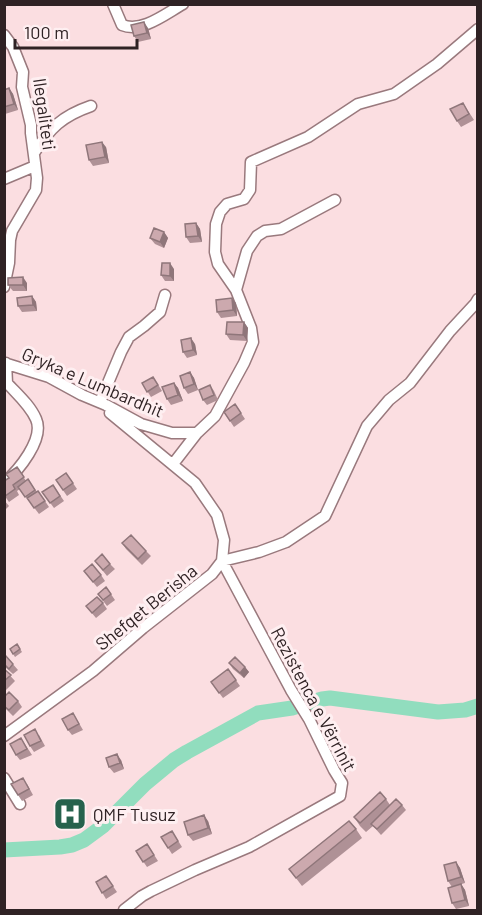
<svg xmlns="http://www.w3.org/2000/svg" width="482" height="915" font-family="Barlow,sans-serif">
<style>
.lines{fill:none;stroke-linecap:round;stroke-linejoin:round}
.river{stroke:#91ddbe;stroke-width:15}
.minor-casing{stroke:#99797d;stroke-width:13}
.minor{stroke:#fff;stroke-width:10}
.wall{fill:#af9196}
.shaded-wall{fill:#8f767a}
.building{fill:#cca9ae;stroke:#8f767a;stroke-width:1.5}
.labels{text-anchor:middle;dominant-baseline:central;stroke-width:6;stroke-linejoin:round;paint-order:stroke}
.street-label{font-size:18px;fill:#2f2224;stroke:#feeff1}
.poi-label{font-size:18px;fill:#2f2224;stroke:#feeff1;text-anchor:start}
</style>
<rect width="100%" height="100%" fill="#fbdee1"/>
<g class="lines">
<!-- river -->
<path class="river" d="M4,850l56,-3 12,-2 12,-5 19,-14 42,-42 29,-24 13,-8 71,-39 34,-5 30,-9 8,-1 108,14 27,-2 13,-4"/>
<!-- minor casing -->
<g class="minor-casing">
<path id="minor" d="M113,4l9,21c20,8 43,-11 61,-21
M4,35l9,12 10,25 -1,15 9,38v8l6,45 -1,12 -24,41 -2,9 -1,23 -5,24
M34,153c16,-25 28,-37 57,-47
M4,179l31,-13
M236,290l11,-39 10,-15 8,-5 16,-2 54,-29
M4,363l45,14 33,18 24,10 35,19 31,9h25l18,-17 29,-53 9,-21 -2,-14 -15,-38 -18,-26 -3,-12 1,-28 4,-12 7,-8 17,-5 6,-9 1,-28 57,-25 50,-33 36,-10 43,-30 41,-35
M100,402l21,-50 8,-15 15,-11 16,-14 5,-17
M173,464l24,-31
M4,483c14,-12 41,-44 32,-64 -6,-14 -19,-25 -29,-36l-1,-20
M4,736l89,-65 50,-43 69,-54 10,-13 2,-21 -7,-25 -22,-32 -85,-70
M4,778l16,26
M124,910l18,-14 9,-5 44,-21 54,-23 91,-51 2,-13 -8,-13 -25,-51 -18,-29 -69,-129 37,-9 27,-10 39,-26 42,-90 22,-26 21,-17 40,-52 25,-27 3,-5"/>
</g>
<!-- minor -->
<use href="#minor" class="minor"/>
</g>
<!-- wall -->
<path class="wall" d="M148,28l3,11 -13,3 -4,-6z
M9,88l4,6 5,16 -13,4 -1,-24z
M463,103l11,17 -13,7 -4,-6z
M106,147l3,16 -16,3 -4,-6z
M196,223l4,6 2,13 -12,1 -4,-6z
M164,232l4,6 -4,10 -9,-4 -5,-6z
M174,269v12h-9l-4,-6z
M27,283v8h-14l-5,-6z
M32,296l4,6 1,9 -15,1 -4,-6z
M236,303l1,13 -16,2 -4,-6z
M244,322l4,6 -1,13 -17,-1 -4,-6z
M195,344l2,11 -10,3 -4,-6z
M190,372l4,6 4,12 -10,4 -4,-6z
M142,383h15l5,8 -11,6z
M174,383l4,5 5,13 -12,4 -4,-6z
M210,385l4,6 4,9 -11,5 -4,-5z
M235,404l10,15 -11,8 -10,-15z
M17,467l9,14 2,-2 9,13 1,-1 11,16 -10,7 -19,-25 -3,2 2,4 -10,7 -5,-7 5,-17z
M66,473l11,16 -10,7 -11,-16z
M53,485l11,16 -10,7 -12,-16z
M4,500l5,6 -5,5z
M122,543l24,8 5,5 -9,9 -16,-16z
M95,561l15,3 5,5 -8,7z
M84,571l17,4 4,6 -8,6z
M106,587l9,13 -8,6 -9,-12z
M103,603l4,6 -11,9 -10,-12z
M17,644l5,8 -7,5 -5,-8z
M5,655l13,15 -5,4 -9,-8z
M229,663l16,4 4,5 -5,6 -11,-9z
M4,669l11,12 -9,9 -2,-2z
M228,669l12,17 -17,12 -12,-16z
M4,691l3,4 11,6 4,6 -9,9 -9,-9z
M73,713l10,17 -11,5 -4,-5z
M39,735l6,11 -11,6 -4,-6z
M21,738l11,17 -12,5 -4,-5z
M121,760l3,9 -10,4 -5,-6z
M27,784l6,11 -11,6 -4,-6z
M386,799l4,6h12l4,5 -25,25 -8,-9 -7,6 -6,-6 -6,-9z
M208,821l4,13 -19,7 -5,-6z
M356,829l6,9 -60,48 -13,-17z
M172,831l10,16 -10,7 -11,-17z
M147,844l11,17 -11,6 -11,-16z
M456,862l4,6 5,15 -13,4 -4,-6z
M106,876l11,16 -11,7 -10,-17z
M461,884l4,6 4,16 -13,3 -4,-6z"/>
<!-- shaded-wall -->
<path class="shaded-wall" d="M144,22l4,6 3,11 -4,-6z
M9,88l4,6 5,16 -4,-6z
M102,142l4,5 3,16 -4,-6z
M196,223l4,6 2,13 -4,-6z
M164,232l4,6 -4,10 -4,-6z
M170,263l4,6v12l-4,-5z
M23,277l4,6v8l-4,-6z
M32,296l4,6 1,9 -4,-6z
M232,298l4,5 1,13 -4,-6z
M244,322l4,6 -1,13 -4,-6z
M191,338l4,6 2,11 -4,-5z
M190,372l4,6 4,12 -4,-6z
M174,383l4,5 5,13 -5,-6z
M245,667l4,5 -5,6 -4,-5z
M117,754l4,6 3,9 -4,-6z
M204,815l4,6 4,13 -4,-6z
M456,862l4,6 5,15 -4,-6z
M461,884l4,6 4,16 -4,-6z"/>
<!-- building -->
<path class="building" d="M144,22l3,11 -13,3 -3,-11z
M9,88l5,16 -10,3v-17z
M463,103l6,11 -12,7 -7,-12z
M102,142l3,15 -16,3 -3,-15z
M196,223l2,13 -12,1 -1,-13z
M154,228l10,4 -4,10 -10,-4z
M162,263h8v13l-9,-1z
M23,277v8h-15v-7z
M32,296l1,9 -15,1 -1,-8z
M232,298l1,12 -16,2 -1,-12z
M227,322h17l-1,13 -17,-1z
M191,338l2,12 -10,2 -2,-12z
M190,372l4,12 -10,4 -4,-12z
M153,377l5,8 -11,7 -5,-9z
M174,383l4,12 -11,4 -5,-12z
M210,385l4,10 -11,5 -4,-10z
M235,404l6,9 -11,8 -6,-9z
M17,467l7,10 -11,8 2,4 -10,7 -1,-15 5,-3 -3,-4z
M66,473l7,10 -10,7 -7,-10z
M28,479l7,11 -10,7 -7,-10z
M53,485l7,11 -10,7 -8,-11z
M38,491l7,10 -11,7 -7,-10z
M131,535l15,16 -8,8 -16,-16z
M102,554l8,10 -7,6 -8,-9z
M92,564l9,11 -8,7 -9,-11z
M106,587l5,7 -8,6 -5,-6z
M97,597l6,6 -11,10 -6,-7z
M17,644l3,5 -7,5 -3,-5z
M5,655l8,9 -4,5 -5,-5z
M235,657l10,10 -5,6 -11,-10z
M4,669l7,6 -7,6z
M228,669l8,11 -17,13 -8,-11z
M9,692l9,9 -9,9 -5,-4v-9z
M73,713l6,11 -11,6 -6,-11z
M35,729l6,12 -11,5 -6,-11z
M21,738l6,11 -11,6 -6,-11z
M117,754l3,9 -11,4 -3,-9z
M23,778l6,11 -11,6 -7,-11z
M380,792l6,7 -26,24 -6,-6z
M396,799l6,6 -25,24 -6,-5z
M204,815l4,13 -20,7 -4,-13z
M349,821l7,8 -60,49 -7,-9z
M172,831l6,10 -10,7 -7,-11z
M147,844l7,11 -11,7 -7,-11z
M456,862l5,15 -13,4 -4,-16z
M106,876l7,10 -11,7 -6,-11z
M461,884l4,16 -13,3 -4,-15z"/>
<!-- icons -->
<defs>
<g id="hospital-square" transform="scale(1.725)"><rect x="-9" y="-9" width="18" height="18" rx="4" fill="#26624d" stroke="#feeff1"/><path d="M-5-5h3v3.5h4V-5h3V5h-3V1.5h-4V5h-3Z" fill="#fff"/></g>
</defs>
<g fill-rule="evenodd">
<use href="#hospital-square" x="70" y="814"/>
</g>
<g class="labels">
<!-- street labels -->
<g class="street-label">
<text transform="translate(45 114) rotate(82)">Ilegaliteti</text>
<text transform="translate(93 382) rotate(23)">Gryka e Lumbardhit</text>
<text transform="translate(146 607) rotate(-39)">Shefqet Berisha</text>
<text transform="translate(314 699) rotate(62)">Rezistenca e Vërrinit</text>
</g>
<!-- poi labels -->
<g class="poi-label">
<text x="93" y="814">QMF Tusuz</text>
</g>
</g>
<!-- border -->
<rect width="482" height="915" fill="none" stroke="#2f2224" stroke-width="12"/>
<!-- scale -->
<path d="M15 39v9h122v-9" fill="none" stroke="#2f2224" stroke-width="3"/>
<text x="24" y="39" font-size="18" fill="#2f2224" stroke="#feeff1" stroke-width="4.5" paint-order="stroke">100 m</text>
</svg>
